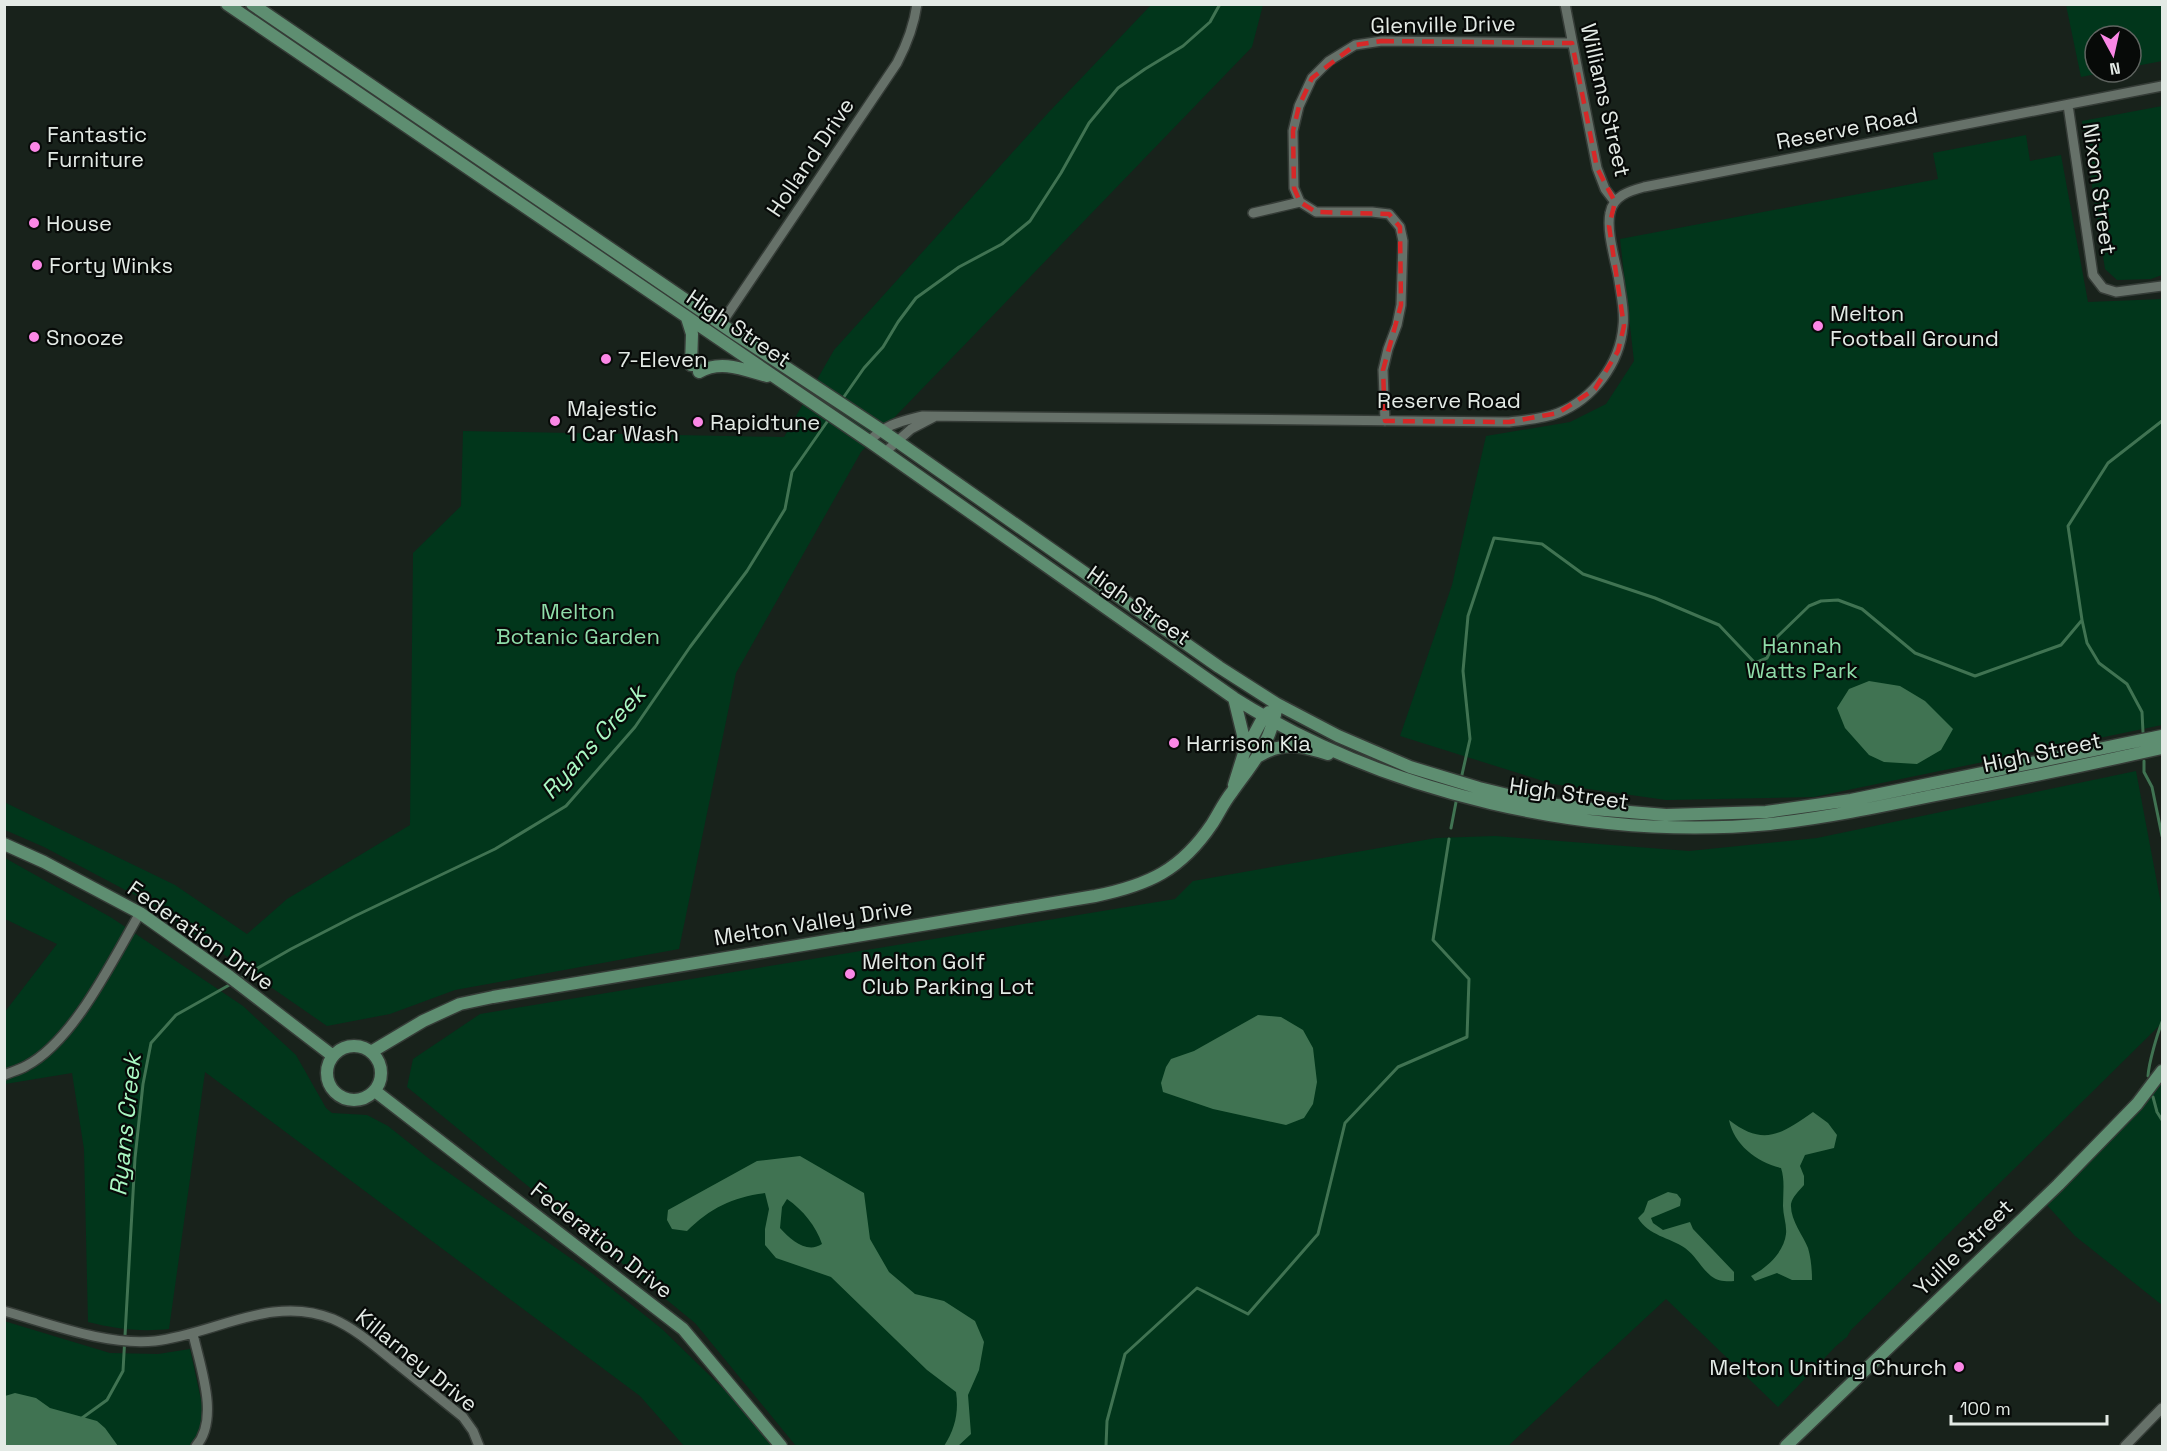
<svg xmlns="http://www.w3.org/2000/svg" width="2167" height="1451" font-family="'Space Grotesk',sans-serif">
<style>
.green{fill:#01361b}
.water{fill:#407352;fill-rule:evenodd}
.lines{fill:none;stroke-linecap:round;stroke-linejoin:round}
.stream{stroke:#407352;stroke-width:3}
.street-casing{stroke:#353c37;stroke-width:12}
.secondary-casing{stroke:#353c37;stroke-width:15}
.street{stroke:#667169;stroke-width:9}
.secondary{stroke:#5e8e71;stroke-width:12}
.marked{fill:none;stroke:#d62828;stroke-width:4.5;stroke-dasharray:12 8;stroke-linejoin:round}
.poi-dot{fill:#fb87e6;stroke:#070a08;stroke-width:2}
.labels{text-anchor:middle;dominant-baseline:central;stroke-width:4.5;stroke-linejoin:round;paint-order:stroke}
.street-label{font-size:22px;fill:#e3eae5;stroke:#070a08}
.poi-label{font-size:22px;fill:#e3eae5;stroke:#070a08;text-anchor:start}
.park-label{font-size:22px;fill:#8fdda9;stroke:#070a08}
.water-label{font-size:24px;font-style:italic;fill:#aaf8c3;stroke:#070a08}
</style>
<rect width="100%" height="100%" fill="#18221b"/>
<!-- green -->
<path class="green" d="M1151,5h112l-11,42 -391,405 -125,221 -57,276 -224,41 -65,24 -63,12 -179,-124 -104,-55 -39,-17 -1,-28 171,83 72,49 40,-35 123,-74 3,-272 48,-47 2,-75 321,6 50,-87 214,-237z
M2066,5h96v56l-31,6v-31h-36v36h11l-25,5z
M2162,106v169l-11,4 -34,1 -12,-11 -23,-148z
M2026,135l4,26 31,-6 27,147 74,-3v426l-348,72 -148,3 -113,-16 -153,-48 52,-151 34,-149 84,-14 36,-18 28,-43 -14,-122 318,-60 -5,-26z
M2136,771l26,138v114l-311,307 -4,7 -11,9 -58,61 -112,-108 -158,147h-712l-101,-123 -288,-236 6,-28 67,-45 695,-115 18,-18 243,-43 59,-2 194,15 128,-13z
M5,858l107,60 131,88 53,49 30,53 6,5 35,2 21,11 44,35 161,113 69,55 80,78 30,39h-88l-44,-50 -435,-324 -36,257c-29,3 -53,0 -81,-7l-4,-173 -12,-76 -67,11 -1,-71 53,-69 -52,-25z
M2162,1079v226l-87,-69 -29,-32z
M4,1321l106,32 48,1 32,-5 15,69 -6,20 -9,8h-185z"/>
<!-- water -->
<path class="water" d="M1869,681l31,5 25,15 28,28 -12,21 -24,14 -33,-2 -15,-7 -24,-27 -8,-20 12,-19z
M1258,1015l23,2 22,13 10,18 4,34 -4,22 -9,14 -18,7 -73,-16 -50,-17 -2,-9 5,-16 5,-8 23,-8z
M1813,1112l15,11 9,12 -3,13 -29,7 -5,11 4,10v9c-5,6 -12,12 -13,19 -1,16 12,31 17,44 3,10 4,22 4,32h-20l-15,-7 -22,8 -4,-5c16,-8 33,-24 35,-42 1,-9 -3,-19 -3,-28 0,-13 2,-26 -2,-38 -24,-6 -47,-23 -52,-48 35,27 52,14 84,-8z
M800,1156l64,37 6,46 19,33 26,22 29,7 31,20 9,21 -5,28 -11,25 3,39 -13,12h-14c11,-17 15,-34 12,-54l-29,-22 -96,-93 -55,-19 -11,-13v-16l4,-20 -4,-16c-32,4 -55,15 -78,38l-15,-2 -5,-9 1,-10 89,-49zM787,1199c16,11 29,27 35,45 -15,10 -31,-4 -42,-16l2,-21z
M1668,1192l9,2 4,5 -1,7 -29,12 2,5 10,7 27,-8 3,7 41,43v9c-7,1 -17,0 -23,-5 -10,-8 -15,-20 -26,-28 -16,-11 -36,-12 -47,-30l6,-6 4,-11z
M15,1393l21,5 14,10 47,13 8,7 13,18h-113v-50z"/>
<g class="lines">
<!-- stream -->
<path class="stream" d="M841,401l23,-33 19,-21 15,-25 18,-24 43,-31 43,-23 28,-23 31,-48 28,-50 29,-35 27,-19 38,-23 27,-24 10,-18
M2082,620l5,23 12,20 28,21 15,28 1,20
M2144,761v11l8,15 10,49
M1461,779l9,-40 -7,-68 5,-55 26,-78 48,6 41,30 72,24 64,27 36,38 12,-5 10,-21 32,-31 12,-5 17,-1 24,9 53,44 60,23 86,-31 21,-25 -14,-94 40,-63 54,-42
M1451,828l6,-31
M239,979l52,-30 64,-33 140,-67 71,-43 69,-79 55,-80 57,-76 38,-62 7,-37 37,-53
M2148,1076c1,-14 9,-41 14,-54
M2153,1097l4,15 5,8
M82,1418l25,-18 16,-29 12,-213 8,-74 8,-41 25,-28 55,-31
M1106,1446l1,-25 18,-67 72,-66 51,26 70,-80 27,-111 53,-56 69,-30 2,-58 -36,-39 16,-101"/>
<!-- street casing -->
<g class="street-casing">
<path id="street" d="M1565,4l32,164 8,21 10,13
M2068,105l25,170 10,13 13,4 46,-6
M1253,213l47,-11
M721,324l176,-261c10,-19 17,-37 20,-59
M1385,421l-2,-51 5,-21 9,-24 4,-20 2,-64 -3,-14 -11,-13 -17,-2h-56l-16,-10 -6,-14 -1,-57 6,-25 13,-28 17,-17 26,-16 27,-4 190,2
M869,441c18,-17 30,-19 53,-25l587,6c16,-2 34,-3 49,-9 35,-14 62,-49 65,-87 2,-14 -2,-30 -4,-45 -3,-19 -13,-49 -9,-68 3,-17 19,-22 34,-26l518,-101
M884,453l27,-24 23,-12
M4,1075c7,-3 15,-5 22,-9 48,-25 87,-107 114,-153
M4,1311c47,13 103,35 151,30 60,-7 117,-47 178,-22 23,10 43,28 63,44 22,18 45,36 67,54l10,14 6,15
M193,1334c7,32 27,85 3,112
M2125,1446l37,-38"/>
</g>
<!-- secondary casing -->
<g class="secondary-casing">
<path id="secondary" d="M227,4l642,437 365,257c152,96 357,143 536,126 54,-6 108,-17 161,-28 78,-15 155,-31 231,-48
M252,4l482,329 147,97 338,237 58,37 61,32 72,31 69,21 62,15 40,5 85,7 100,-3 85,-12 311,-64
M687,318l5,16 -1,31
M699,372c22,-13 46,-2 68,4
M1234,698l9,37 1,17
M1259,756c24,-15 43,-10 69,-2
M1234,785l10,-32 20,-37 5,-4
M4,844l40,18 96,51 90,64 103,79
M327 1073a27 27 0 1 1 54 0a27 27 0 1 1-54 0Z
M371,1052l52,-31 37,-17 33,-7 602,-101c54,-11 86,-26 117,-72 7,-11 12,-22 20,-32 22,-31 39,-48 45,-88
M375,1091l308,238 98,117
M1786,1446l272,-261 79,-81 25,-33"/>
</g>
<!-- street -->
<use href="#street" class="street"/>
<!-- secondary -->
<use href="#secondary" class="secondary"/>
</g>
<!-- marked area -->
<path class="marked" d="M1382,41l190,2 25,125 18,34 -6,24 15,100 -6,25 -23,38 -37,24 -49,9 -124,-1 -2,-51 18,-65 -1,-78 -11,-13 -73,-2 -16,-10 -6,-14 -1,-57 6,-25 13,-28 43,-33z"/>
<!-- markers -->
<g class="poi-dot">
<circle cx="35" cy="147" r="6"/>
<circle cx="34" cy="223" r="6"/>
<circle cx="37" cy="265" r="6"/>
<circle cx="1818" cy="326" r="6"/>
<circle cx="34" cy="337" r="6"/>
<circle cx="606" cy="359" r="6"/>
<circle cx="555" cy="421" r="6"/>
<circle cx="698" cy="422" r="6"/>
<circle cx="1174" cy="743" r="6"/>
<circle cx="850" cy="974" r="6"/>
<circle cx="1959" cy="1367" r="6"/>
</g>
<g class="labels">
<!-- street labels -->
<g class="street-label">
<text transform="translate(1443 24) rotate(-1)">Glenville Drive</text>
<text transform="translate(1606 100) rotate(77)">Williams Street</text>
<text transform="translate(1847 128) rotate(-11)">Reserve Road</text>
<text transform="translate(810 157) rotate(-56)">Holland Drive</text>
<text transform="translate(2100 189) rotate(82)">Nixon Street</text>
<text transform="translate(739 328) rotate(34)">High Street</text>
<text x="1449" y="400">Reserve Road</text>
<text transform="translate(1139 605) rotate(35)">High Street</text>
<text transform="translate(2042 752) rotate(-12)">High Street</text>
<text transform="translate(1569 793) rotate(8)">High Street</text>
<text transform="translate(813 922) rotate(-9)">Melton Valley Drive</text>
<text transform="translate(201 935) rotate(35)">Federation Drive</text>
<text transform="translate(602 1240) rotate(38)">Federation Drive</text>
<text transform="translate(1963 1247) rotate(-44)">Yuille Street</text>
<text transform="translate(417 1360) rotate(39)">Killarney Drive</text>
</g>
<!-- poi labels -->
<g class="poi-label">
<text x="47" y="134">Fantastic<tspan x="47" dy="25">Furniture</tspan></text>
<text x="46" y="223">House</text>
<text x="49" y="265">Forty Winks</text>
<text x="1830" y="313">Melton<tspan x="1830" dy="25">Football Ground</tspan></text>
<text x="46" y="337">Snooze</text>
<text x="618" y="359">7-Eleven</text>
<text x="567" y="408">Majestic<tspan x="567" dy="25">1 Car Wash</tspan></text>
<text x="710" y="422">Rapidtune</text>
<text x="1186" y="743">Harrison Kia</text>
<text x="862" y="961">Melton Golf<tspan x="862" dy="25">Club Parking Lot</tspan></text>
<text x="1947" y="1367" text-anchor="end">Melton Uniting Church</text>
</g>
<!-- park labels -->
<g class="park-label">
<text x="578" y="611">Melton<tspan x="578" dy="25">Botanic Garden</tspan></text>
<text x="1802" y="645">Hannah<tspan x="1802" dy="25">Watts Park</tspan></text>
</g>
<!-- water labels -->
<g class="water-label">
<text transform="translate(593 742) rotate(-48)">Ryans Creek</text>
<text transform="translate(125 1125) rotate(-84)">Ryans Creek</text>
</g>
</g>
<!-- border -->
<rect width="2167" height="1451" fill="none" stroke="#e3eae5" stroke-width="12"/>
<!-- north arrow -->
<g transform="translate(2113 54) rotate(172)"><circle r="28" fill="#070a08" stroke="#5f6460" stroke-width="1.5"/>
<path d="M0-4.5L10 22L0 15L-10 22Z" fill="#fb87e6"/>
<text y="-9" font-size="16" font-weight="bold" text-anchor="middle" fill="#e3eae5">N</text>
</g>
<!-- scale -->
<path d="M1951 1415v9h156v-9" fill="none" stroke="#e3eae5" stroke-width="3"/>
<text x="1960" y="1415" font-size="18" fill="#e3eae5" stroke="#070a08" stroke-width="4.5" paint-order="stroke">100 m</text>
</svg>
